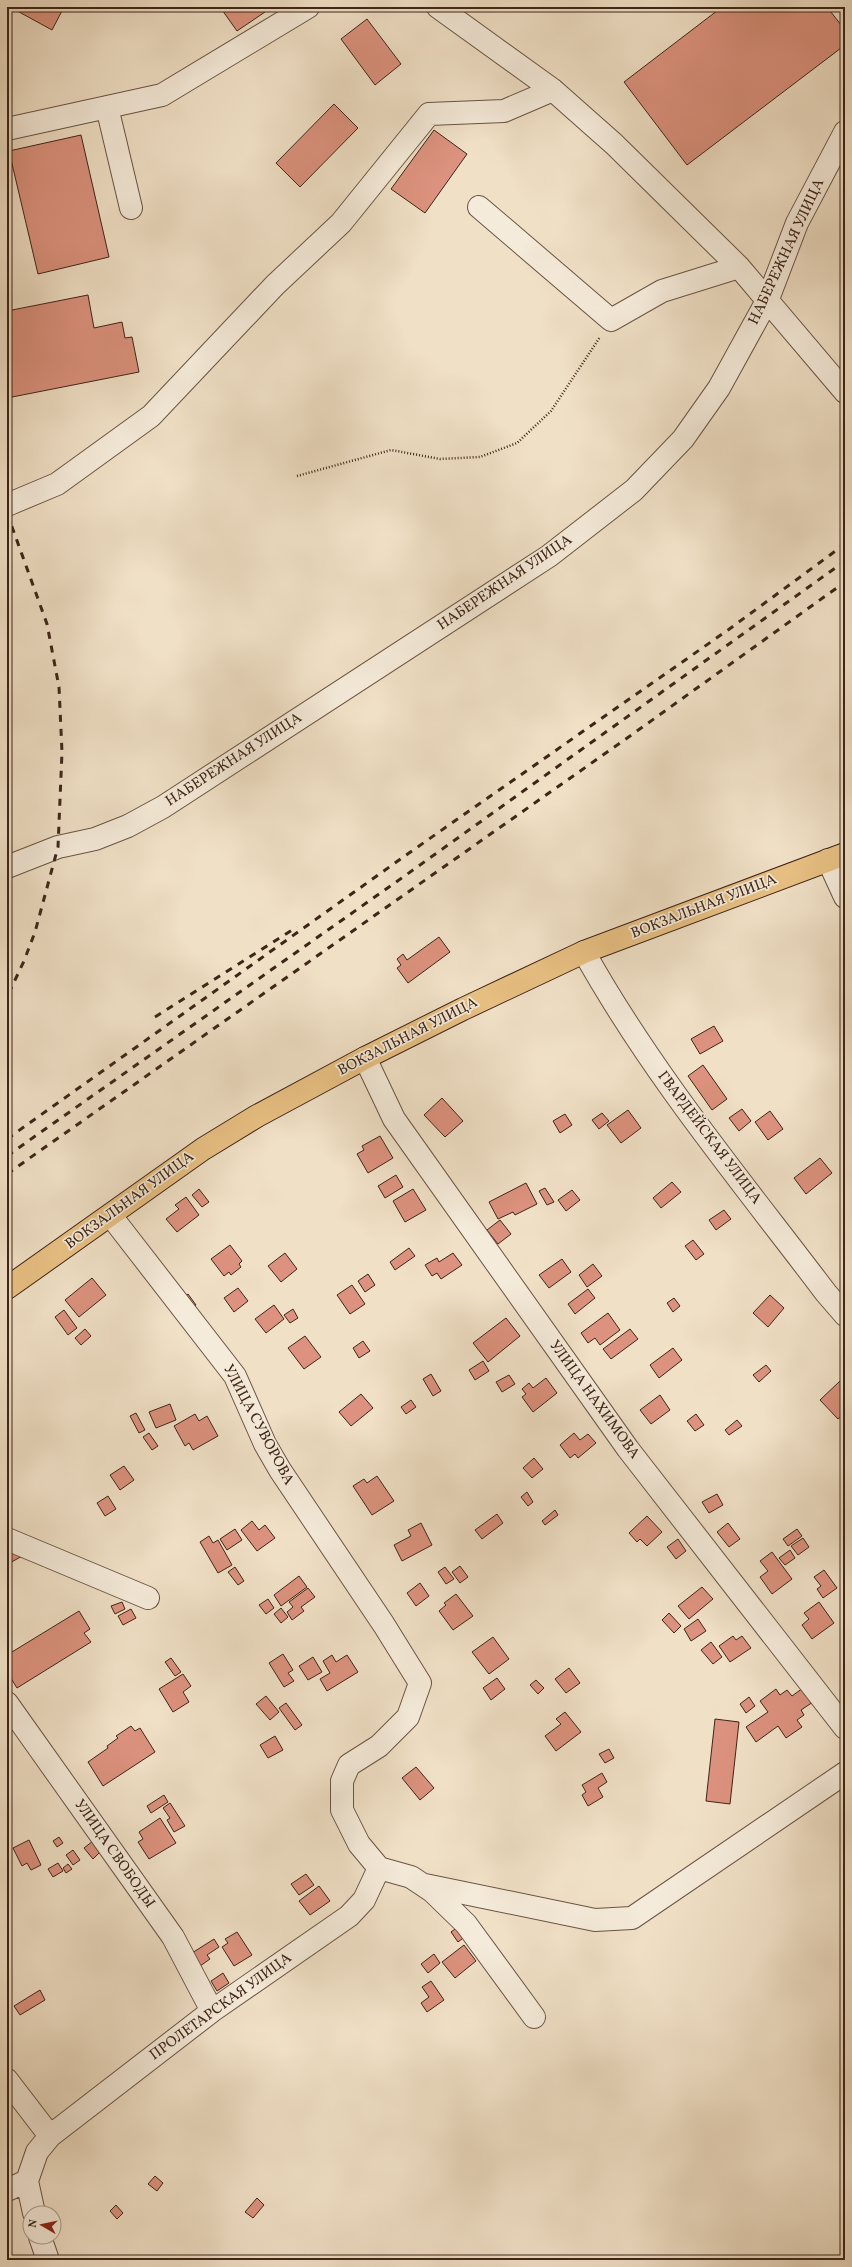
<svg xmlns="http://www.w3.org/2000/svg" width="852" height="2267" font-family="Vollkorn,serif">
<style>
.building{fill:#dc927e;stroke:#3d2518}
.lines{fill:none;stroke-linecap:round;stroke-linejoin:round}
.minor-casing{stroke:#6a5444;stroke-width:24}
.major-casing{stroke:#3d2518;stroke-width:24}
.path{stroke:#3d2518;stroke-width:2.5;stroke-dasharray:1 2;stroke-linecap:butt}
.minor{stroke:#f5ebda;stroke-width:22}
.major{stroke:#e8c083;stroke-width:22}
.rail{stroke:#3d2518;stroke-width:3;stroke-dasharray:7 7;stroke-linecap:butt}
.labels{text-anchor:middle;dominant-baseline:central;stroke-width:3.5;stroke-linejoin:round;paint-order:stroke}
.street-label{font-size:15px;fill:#3d2518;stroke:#f5ebda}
</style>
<rect width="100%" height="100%" fill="#f0e0c6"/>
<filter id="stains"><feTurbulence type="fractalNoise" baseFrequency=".005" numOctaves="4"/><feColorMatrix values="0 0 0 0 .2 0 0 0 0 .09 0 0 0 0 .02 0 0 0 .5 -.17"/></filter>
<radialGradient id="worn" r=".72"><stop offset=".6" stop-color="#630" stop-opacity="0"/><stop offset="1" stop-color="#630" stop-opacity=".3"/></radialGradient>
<!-- building -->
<path class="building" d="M10,7h54l-12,23z
M220,7h42l3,5 -28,19z
M722,7h105l18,23v15l-158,120 -63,-83z
M367,19l34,45 -26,21 -34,-46z
M334,104l24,24 -58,59 -24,-24z
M434,130l33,24 -42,59 -34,-24z
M81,135l28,122 -71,17 -29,-123z
M88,295l6,33 28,-6 3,16 7,-1 7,35 -132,26v-87z
M439,937l11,15 -42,31 -11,-15 4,-3 -4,-6 6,-5 4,6z
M714,1026l9,15 -23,13 -9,-15z
M703,1065l24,34 -15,11 -24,-34z
M442,1098l21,23 -18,16 -21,-22z
M742,1109l9,12 -12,10 -10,-13z
M628,1110l13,18 -20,15 -14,-18z
M770,1111l13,18 -15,11 -13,-18z
M602,1113l7,8 -10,8 -7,-9z
M565,1114l7,11 -12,8 -7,-12z
M380,1136l13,22 -25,15 -11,-19 7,-4 -2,-4z
M820,1158l12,15 -26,21 -12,-16z
M396,1175l7,12 -18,11 -7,-12z
M672,1182l9,10 -20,16 -8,-10z
M526,1183l11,21 -22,11 -2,-3 -15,7 -9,-17z
M545,1188l9,14 -7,3 -8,-14z
M199,1189l10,13 -7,5 -10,-12z
M413,1189l13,21 -21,12 -12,-21z
M572,1190l8,10 -14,11 -8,-11z
M186,1197l13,18 -22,17 -11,-13 13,-10 -4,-4z
M724,1210l7,9 -15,11 -7,-10z
M500,1220l11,14 -13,10 -11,-14z
M693,1240l11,14 -8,6 -11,-14z
M230,1245l12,16 -3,3 2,3 -10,8 -2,-3 -5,4 -13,-17z
M409,1248l6,8 -20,14 -5,-8z
M285,1253l12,16 -16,13 -13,-16z
M453,1253l9,12 -21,14 -4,-6 -5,3 -7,-11 12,-7 2,4z
M562,1259l9,13 -22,16 -10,-13z
M593,1264l9,12 -15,11 -8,-12z
M368,1274l7,11 -10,7 -7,-11z
M92,1278l14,17 -27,22 -14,-17z
M352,1285l13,19 -15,10 -13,-19z
M238,1288l10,13 -14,11 -10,-14z
M588,1289l7,9 -20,16 -7,-10z
M188,1294l8,11 -7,5 -8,-11z
M770,1295l14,13 -16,19 -15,-14z
M674,1298l6,8 -7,6 -6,-9z
M274,1305l10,14 -18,14 -11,-14z
M293,1309l5,9 -8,5 -6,-8z
M64,1310l13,18 -9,7 -13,-18z
M608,1313l12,17 -20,15 -5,-7 -7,5 -7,-10z
M506,1318l14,18 -32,26 -15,-19z
M85,1329l6,7 -10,9 -6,-7z
M630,1329l8,10 -27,20 -8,-10z
M305,1336l16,21 -17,12 -16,-21z
M363,1341l7,10 -11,7 -6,-10z
M673,1348l9,12 -23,18 -9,-13z
M483,1361l6,10 -14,9 -6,-10z
M766,1365l5,6 -12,11 -6,-7z
M431,1374l10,17 -8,5 -10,-17z
M509,1375l6,9 -13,8 -6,-10z
M546,1378l11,15 -24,19 -11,-15 4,-3 -4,-5 7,-6 4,5z
M840,1381l5,5v27l-7,6 -18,-19z
M361,1394l12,14 -22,18 -12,-14z
M660,1395l10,15 -19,14 -11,-14z
M411,1400l5,7 -10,7 -5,-7z
M170,1404l6,16 -20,8 -7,-16z
M136,1413l9,17 -6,3 -9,-17z
M195,1414l4,7 8,-5 11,20 -25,14 -4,-7 -4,3 -11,-20z
M696,1414l8,11 -9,6 -8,-10z
M737,1420l5,6 -13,9 -4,-5z
M149,1433l9,13 -6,4 -9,-13z
M574,1433l6,7 8,-6 8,9 -18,15 -3,-4 -5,4 -10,-13z
M534,1458l9,11 -11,9 -9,-10z
M124,1466l10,14 -14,10 -10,-15z
M377,1476l17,25 -22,14 -19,-29 11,-7 3,4z
M527,1492l6,10 -5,4 -7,-9z
M717,1494l6,11 -14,8 -7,-11z
M108,1496l8,13 -11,7 -8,-13z
M555,1510l3,5 -13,10 -3,-4z
M497,1514l6,9 -21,16 -7,-9z
M647,1516l15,16 -15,14 -7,-7 -3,3 -8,-9z
M252,1521l7,9 6,-5 10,13 -18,13 -16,-21z
M421,1523l11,22 -30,16 -8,-16 17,-9 -3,-6z
M728,1523l12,16 -11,8 -12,-15z
M235,1529l7,11 -15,10 -7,-11z
M797,1529l5,7 -14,10 -5,-7z
M209,1536l4,7 5,-3 14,25 -14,8 -18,-31z
M803,1538l6,9 -11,8 -7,-9z
M678,1539l8,12 -10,8 -9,-12z
M19,1548l5,7 -16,9 -1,-9z
M790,1550l5,8 -10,7 -6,-7z
M772,1552l20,27 -20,15 -12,-17 8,-6 -8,-10z
M460,1566l8,11 -8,6 -8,-11z
M235,1567l9,14 -6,4 -10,-13z
M445,1567l9,12 -8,5 -8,-12z
M824,1570l13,18 -14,10 -6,-9 4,-3 -7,-9z
M299,1576l8,11 -26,19 -7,-11z
M420,1583l9,13 -13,10 -9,-13z
M702,1587l11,12 -24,20 -11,-13z
M308,1588l7,9 -14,10 3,4 -12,9 -5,-8 6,-5 -4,-5z
M456,1594l17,22 -20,14 -14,-19 7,-6 -2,-2z
M268,1599l6,9 -8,6 -7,-9z
M122,1602l3,7 -10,5 -4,-8z
M819,1602l15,21 -22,16 -10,-14 7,-6 -5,-6z
M281,1608l7,9 -7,6 -7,-9z
M131,1609l5,9 -13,7 -5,-9z
M79,1611l11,18 -6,4 7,9 -74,46 -10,-16v-17z
M669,1613l12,13 -7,7 -12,-13z
M698,1619l8,12 -15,10 -7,-12z
M733,1636l3,4 6,-4 9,12 -21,14 -11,-16z
M493,1637l16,22 -20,15 -17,-22z
M711,1642l11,15 -9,7 -12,-14z
M283,1654l10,16 -5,3 6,8 -10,6 -15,-24z
M332,1655l4,7 11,-7 11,17 -31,19 -7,-12 10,-6 -7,-12z
M313,1657l9,15 -14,8 -9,-14z
M171,1658l10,14 -6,4 -10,-14z
M569,1668l11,15 -14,10 -11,-14z
M183,1674l8,12 -8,6 6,10 -16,10 -14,-23z
M497,1678l8,11 -14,11 -8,-12z
M536,1680l8,8 -6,6 -8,-9z
M803,1688l10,14 -12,8 3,5 -7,5 5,7 -16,11 -8,-12 -22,16 -10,-15 22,-15 -8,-11 16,-12 4,6 7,-5 5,6z
M266,1696l13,16 -9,8 -14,-16z
M749,1697l6,9 -9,7 -6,-9z
M286,1703l16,22 -7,5 -16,-22z
M565,1712l16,20 -25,19 -11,-15 16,-12 -5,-5z
M715,1719l24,3 -9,82 -24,-3z
M131,1726l4,5 5,-3 15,24 -52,34 -15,-24 20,-14 -1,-2 11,-8 -2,-2z
M275,1736l8,14 -15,8 -8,-13z
M609,1749l5,9 -9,5 -6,-9z
M416,1767l18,21 -14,12 -18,-22z
M602,1773l5,9 -9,6 5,9 -15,9 -6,-11 4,-3 -4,-7z
M164,1795l4,7 -17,11 -4,-7z
M170,1803l15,23 -11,6 -7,-12 3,-2 -7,-10z
M160,1818l16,25 -27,16 -11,-17 5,-3 -4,-7z
M59,1837l4,6 -6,4 -4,-6z
M29,1840l12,25 -10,5 -4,-7 -5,3 -9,-18z
M93,1841l8,10 -8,8 -9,-11z
M73,1850l7,10 -7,5 -7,-10z
M58,1863l5,8 -10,6 -5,-8z
M68,1864l4,5 -6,4 -3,-5z
M306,1874l8,11 -15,10 -8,-11z
M319,1886l11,15 -20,14 -11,-14z
M459,1926l8,9 -9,7 -7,-10z
M237,1932l15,23 -18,11 -12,-19 6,-4 -3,-4z
M214,1939l5,8 -12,8 3,4 -10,7 -8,-13z
M464,1945l12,16 -21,17 -13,-16z
M434,1954l6,9 -12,10 -7,-9z
M223,1973l6,10 -12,8 -6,-10z
M431,1981l13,19 -17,12 -6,-9 8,-6 -7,-10z
M40,1990l5,10 -25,15 -6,-9z
M155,2176l8,7 -6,8 -9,-7z
M257,2198l7,7 -11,13 -8,-6z
M116,2205l7,8 -6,6 -7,-8z"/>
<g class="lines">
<!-- minor casing -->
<g class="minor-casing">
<path id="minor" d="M438,7l115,83 61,54 125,123 106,125
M107,107l24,101
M7,129l155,-34 146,-88
M479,207l132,113 51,-29 77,-24
M7,505l50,-21 94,-68 124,-131 66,-62 88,-109 75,-3 49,-21
M828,860l17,37
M7,867l51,-20 37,-8 33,-13 35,-19 386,-251 85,-66 49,-51 36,-51 49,-89 29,-76 48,-91
M584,952c68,122 158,230 242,341l19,22
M365,1058l29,61 234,330 217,279
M111,1216l124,160 30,68 15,26 104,155 36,58 -12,34 -29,29 -30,19 -7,16v29l17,34 20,24 32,9 21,14 34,33 68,93
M7,1539l141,59
M7,1703l166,234 39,74
M425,1885l170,35 37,-2 213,-145
M7,2080l43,56 -13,16 -10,29 7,32
M50,2136l162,-125 137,-95 15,-16 15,-32
M7,2190l20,-9
M40,2237l8,23"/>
</g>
<!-- major casing -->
<g class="major-casing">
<path id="major" d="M7,1288l196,-139 54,-33 108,-58 98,-49 121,-57 261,-98"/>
</g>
<!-- path -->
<path class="path" d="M297,476l94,-26 49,9 40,-2 37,-14 34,-32 49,-74"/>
<!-- minor -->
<use href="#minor" class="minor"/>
<!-- major -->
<use href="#major" class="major"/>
<!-- rail -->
<path class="rail" d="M7,513l40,111 12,63 3,65 -4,95 -23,85 -11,29 -17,36
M155,1017l142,-90
M7,1139l402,-286 319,-223 117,-86
M7,1156l399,-281 439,-314
M7,1174l623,-438 215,-154"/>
</g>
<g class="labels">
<!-- street labels -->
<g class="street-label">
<text transform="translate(787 252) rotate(-65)">НАБЕРЕЖНАЯ УЛИЦА</text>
<text transform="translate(505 583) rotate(-34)">НАБЕРЕЖНАЯ УЛИЦА</text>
<text transform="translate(234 760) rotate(-33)">НАБЕРЕЖНАЯ УЛИЦА</text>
<text transform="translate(704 907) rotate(-21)">ВОКЗАЛЬНАЯ УЛИЦА</text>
<text transform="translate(408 1037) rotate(-27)">ВОКЗАЛЬНАЯ УЛИЦА</text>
<text transform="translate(709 1138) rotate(53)">ГВАРДЕЙСКАЯ УЛИЦА</text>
<text transform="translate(130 1201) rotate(-36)">ВОКЗАЛЬНАЯ УЛИЦА</text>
<text transform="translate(594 1400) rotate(54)">УЛИЦА НАХИМОВА</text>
<text transform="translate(258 1425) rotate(62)">УЛИЦА СУВОРОВА</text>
<text transform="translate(114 1854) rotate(55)">УЛИЦА СВОБОДЫ</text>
<text transform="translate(221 2007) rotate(-36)">ПРОЛЕТАРСКАЯ УЛИЦА</text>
</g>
</g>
<!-- margin -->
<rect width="852" height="2267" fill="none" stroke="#f0e0c6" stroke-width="24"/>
<rect x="8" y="8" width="836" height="2251" fill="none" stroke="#3d2518" stroke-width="2"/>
<rect x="12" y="12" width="828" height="2243" fill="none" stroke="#3d2518"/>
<!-- north arrow -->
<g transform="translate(42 2225) rotate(279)"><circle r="19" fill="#f5ebda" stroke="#ab9c8c"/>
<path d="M0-3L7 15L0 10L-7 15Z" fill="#8f2418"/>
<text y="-6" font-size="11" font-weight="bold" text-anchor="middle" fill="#3d2518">N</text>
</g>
<rect width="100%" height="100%" filter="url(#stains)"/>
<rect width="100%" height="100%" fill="url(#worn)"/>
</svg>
